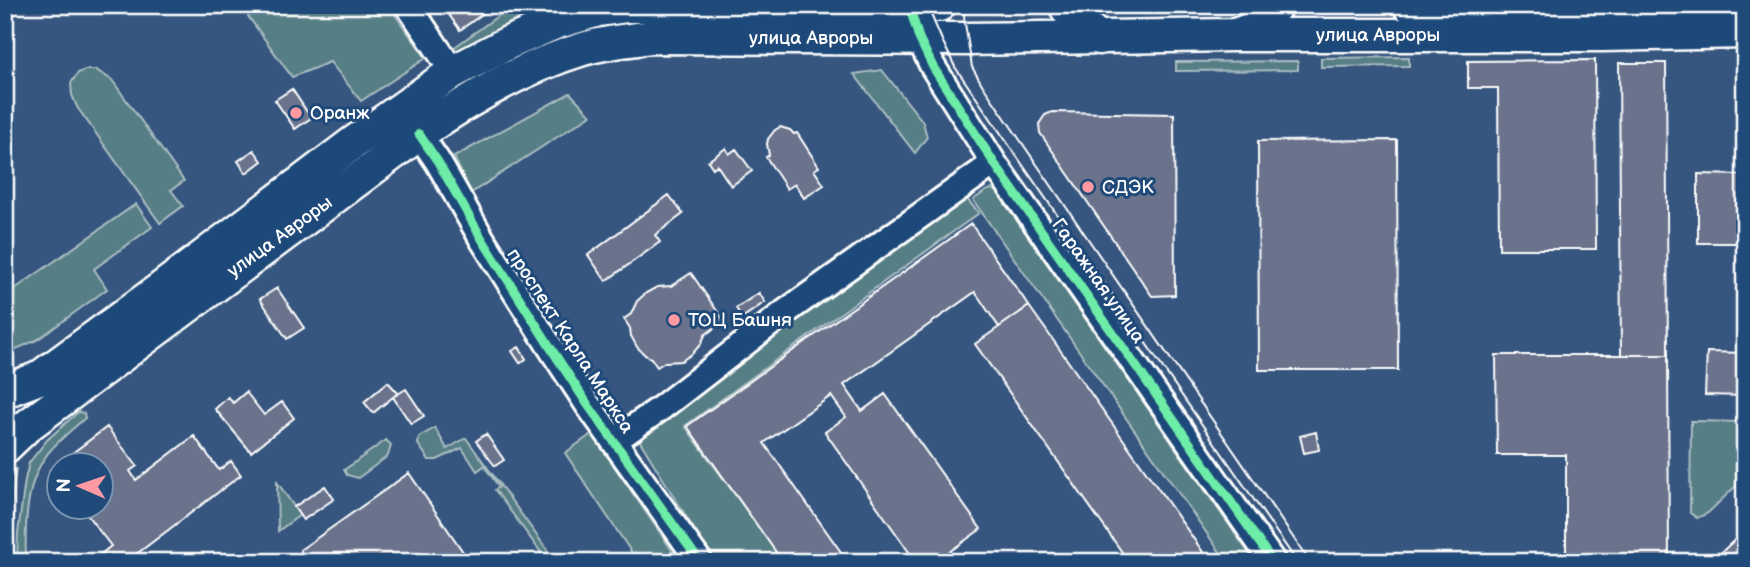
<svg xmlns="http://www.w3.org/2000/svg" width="1750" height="567" font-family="'Balsamiq Sans',sans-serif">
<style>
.green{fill:#577e85;stroke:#abbec2;stroke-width:2}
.building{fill:#6a728c;stroke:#fff;stroke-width:2}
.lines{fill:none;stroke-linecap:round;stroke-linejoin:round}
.minor-casing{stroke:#fff;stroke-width:30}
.major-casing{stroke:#fff;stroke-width:37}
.minor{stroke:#1f4a7a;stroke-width:24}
.major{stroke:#1f4a7a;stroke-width:32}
.tram{stroke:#fff;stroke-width:2}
.cycleway-casing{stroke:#1f4a7a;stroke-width:13}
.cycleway{stroke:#6deda7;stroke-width:9}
.poi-dot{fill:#ff9aa2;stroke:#1f4a7a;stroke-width:2.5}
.labels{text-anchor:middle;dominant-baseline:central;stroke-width:6;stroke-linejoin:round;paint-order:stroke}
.street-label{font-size:19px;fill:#fff;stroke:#1f4a7a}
.poi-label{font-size:19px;fill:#fff;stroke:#1f4a7a;text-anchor:start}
</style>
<rect width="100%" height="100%" fill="#36567f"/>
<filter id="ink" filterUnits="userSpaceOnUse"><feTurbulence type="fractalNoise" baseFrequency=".0143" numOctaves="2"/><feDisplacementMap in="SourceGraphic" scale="14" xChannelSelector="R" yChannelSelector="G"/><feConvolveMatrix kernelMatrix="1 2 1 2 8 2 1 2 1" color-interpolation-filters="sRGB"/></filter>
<g filter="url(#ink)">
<!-- green -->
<path class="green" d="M240,5h148l38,53 -65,43 -31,-39 -38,15z
M513,5h49l-102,47 -8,-3z
M1097,5h149l-11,5 -18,2 -97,1 -11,-2z
M1409,57v9l-88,1v-9z
M1298,61v9l-122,1v-9z
M85,70h11l16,10 72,101 -13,9 12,16 -23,17 -83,-116 -5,-12 -1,-12 7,-10z
M882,70l41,52 4,15 -12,16 -61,-79z
M570,93l21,22 -120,78 -17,-36z
M992,189l5,3 258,370h-28l-254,-362 13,-9z
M963,198l4,1 12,14 -294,213 99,136h-70l-76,-124z
M136,204l16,23 -58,42 13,20 -70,51 -32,14v-72l7,9z
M78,412l6,1 1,5c-13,12 -29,24 -39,38 -21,29 -21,71 -20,106h-9l1,-29 7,-53 4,-17 18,-23z
M1691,421l54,1v55l-37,36 -11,5 -7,-5z
M435,428l12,21 19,-11 90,124h-8l-53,-72 4,-3 -15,-21 -7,5 -15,-23 -25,12h-8l-11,-16 1,-7z
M592,434l88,128h-42l-73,-109z
M386,440l5,5 -3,11 -30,22 -11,-3 -3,-5z
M16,468l-11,94v-72z
M277,482l23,33 -22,16z"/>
<!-- building -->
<path class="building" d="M442,5h53l-35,25z
M1595,60l1,189h-97l-1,-161h-30v-27z
M1619,63h47l2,292h-47z
M292,89l19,29 -16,11 -20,-29z
M1052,112l122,2 1,181 -23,1 -112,-163 -1,-9 6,-9z
M780,127l10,3 4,4 3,-1 22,34 -5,3 10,15 -20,13 -9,-14 -8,5 -21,-32 3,-2 -2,-11 1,-5 7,-9z
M1397,140l1,230h-139l-1,-229z
M726,148l3,6 7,-5 16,22 -21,15 -14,-21 -4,3 -5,-7z
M254,150l8,11 -16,12 -8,-12z
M1698,174l47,1v68h-47z
M669,195l14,19 -28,21 5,7 -54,39 -18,-26z
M971,224l58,82 -30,21 -24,-35 -131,93 18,26 23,-17 96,135 -46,33h-19l-91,-130 21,-15 -15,-21 -67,47 84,119h-65l-96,-136z
M691,273l33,48 -19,14 -4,9 -9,10 -11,7 -16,1 -8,5 -6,-9 -6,-3 -8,-8 -6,-11 -1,-8 -6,-9 7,-5 6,-13 9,-8 11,-6 14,-1z
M277,288l27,40 -17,11 -27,-40z
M759,293l6,9 -23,16 -6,-10z
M1029,306l181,256h-81l-154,-218z
M519,347l7,12 -6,4 -8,-12z
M1707,352l38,1v43l-40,-1z
M1496,355h172l1,207h-103v-107h-69z
M388,382l10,11 -25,20 -9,-11z
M406,389l18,27 -13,8 -18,-27z
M246,392l18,23 18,-13 12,16 -43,34 -36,-43 13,-12 5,6z
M107,427l30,39 -7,5 6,9 58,-44 25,34 12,-9 10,14 -115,87h-35l20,-16 -23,-30 6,-4 -4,-4h12v-42h-42v16l-10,-12z
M1316,432l3,18 -15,3 -4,-17z
M486,434l18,26 -9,6 -19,-25z
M409,473l61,89h-162l-8,-12z
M325,486l9,13 -31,21 -9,-13z
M1745,530v32h-34l31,-29z"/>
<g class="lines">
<!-- minor casing -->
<g class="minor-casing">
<path id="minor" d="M408,5l45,67
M915,24l4,14 14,29 61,96 279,399
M419,134l19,28 44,77 72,114 34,52 112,157
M614,441l47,-33 123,-95 210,-150"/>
</g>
<!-- major casing -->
<g class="major-casing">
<path id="major" d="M1065,5l5,8 29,25
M1409,5l46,3 290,1
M1234,35c19,-5 31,-13 42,-30
M5,391l34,-13 120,-88 194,-147 100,-71 55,-29 47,-20 44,-13 28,-4h91l193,6 28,-7
M5,447l22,-21 392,-292c50,-35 104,-67 164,-85 22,-7 46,-9 69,-12l316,2 265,-4h370l142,-3"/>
</g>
<!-- minor -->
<use href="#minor" class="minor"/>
<!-- major -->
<use href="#major" class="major"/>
<!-- tram -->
<path class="tram" d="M927,5l14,33 14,29 342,495
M965,5l-1,12 8,50 11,19 327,476"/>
<!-- cycleway casing -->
<g class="cycleway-casing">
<path id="cycleway" d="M911,12l8,26 14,29 61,96 279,399
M419,134l19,28 44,77 72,114 34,52 112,157"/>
</g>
<!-- cycleway -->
<use href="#cycleway" class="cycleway"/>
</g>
</g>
<!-- markers -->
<g class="poi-dot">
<circle cx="296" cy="113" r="7"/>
<circle cx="1088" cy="187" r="7"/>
<circle cx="674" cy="320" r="7"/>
</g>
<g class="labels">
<!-- street labels -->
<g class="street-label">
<text x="1378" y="35">улица Авроры</text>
<text x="811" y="38">улица Авроры</text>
<text transform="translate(280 237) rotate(-36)">улица Авроры</text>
<text transform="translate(1098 281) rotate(55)">Гаражная улица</text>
<text transform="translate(570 341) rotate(57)">проспект Карла Маркса</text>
</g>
<!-- poi labels -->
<g class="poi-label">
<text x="310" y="113">Оранж</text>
<text x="1102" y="187">СДЭК</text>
<text x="688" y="320">ТОЦ Башня</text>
</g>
</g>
<!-- margin -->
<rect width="1750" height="567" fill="none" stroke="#1f4a7a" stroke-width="28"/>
<rect x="14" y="14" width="1722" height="539" fill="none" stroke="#fff" stroke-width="2.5" filter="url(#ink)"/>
<!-- north arrow -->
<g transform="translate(80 486) rotate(272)"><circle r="33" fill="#1f4a7a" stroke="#7992af" stroke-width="2"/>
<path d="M0-5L12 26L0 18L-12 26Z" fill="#ff9aa2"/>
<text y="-10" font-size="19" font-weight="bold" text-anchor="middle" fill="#ffffff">N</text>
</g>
</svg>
